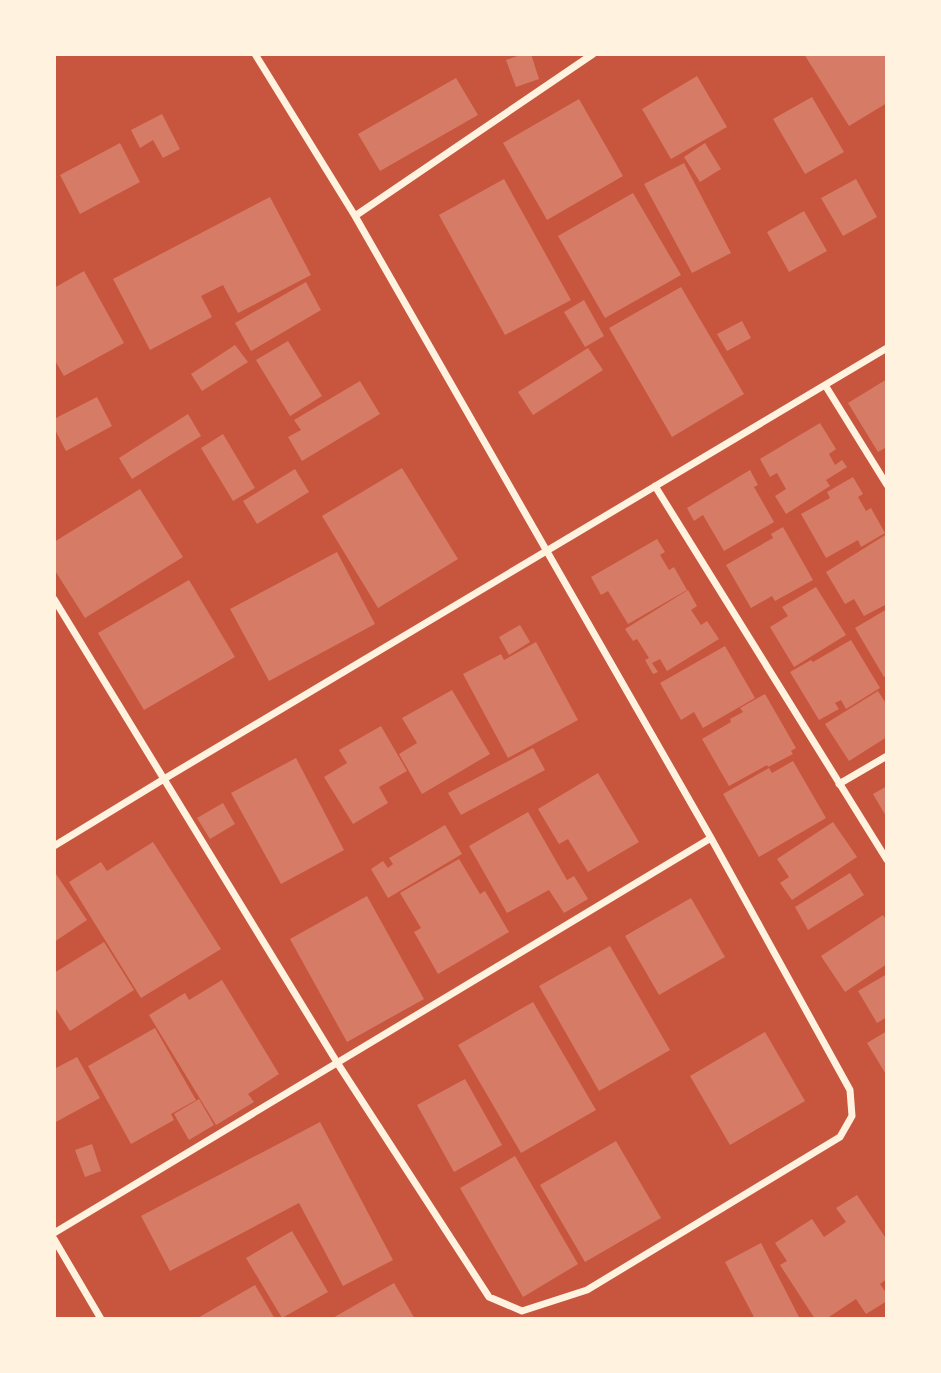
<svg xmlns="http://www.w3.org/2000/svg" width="941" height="1373" font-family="'DejaVu Sans',sans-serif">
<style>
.building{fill:#d67c66}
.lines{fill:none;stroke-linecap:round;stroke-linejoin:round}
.minor{stroke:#fff3e0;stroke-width:7}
</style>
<rect width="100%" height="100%" fill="#c8553d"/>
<!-- building -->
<path class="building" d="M523,54h8l8,25 -23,8 -10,-27z
M804,54h83v49l-38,23z
M697,76l30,51 -56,32 -29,-50z
M456,78l22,37 -98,56 -22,-37z
M812,97l32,55 -39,22 -32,-55z
M579,99l44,77 -76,44 -44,-77z
M162,114l18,35 -17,9 -10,-18 -13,8 -9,-18z
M120,143l20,39 -60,32 -20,-39z
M705,143l16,26 -21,13 -16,-25z
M684,163l47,90 -39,20 -48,-89z
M504,179l67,121 -66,35 -66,-120z
M856,179l21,38 -34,19 -22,-38z
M633,193l48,82 -76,43 -47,-82z
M270,197l41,78 -73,38 -15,-28 -22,11 11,21 -62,33 -37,-71z
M804,211l23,40 -38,21 -22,-40z
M84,271l40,72 -60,33 -10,-17v-71z
M306,282l15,28 -70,41 -16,-28z
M681,287l63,107 -72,43 -63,-109z
M584,300l20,36 -19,11 -21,-35z
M742,321l9,17 -24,13 -10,-17z
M288,341l34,55 -32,20 -34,-56z
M235,345l13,17 -46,29 -11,-17z
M588,348l15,22 -70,45 -15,-23z
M887,379v68l-9,5 -30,-49z
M360,381l20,33 -78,47 -14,-24 13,-7 -7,-10z
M97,397l15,29 -46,25 -12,-23v-9z
M188,414l13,22 -69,43 -13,-21z
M820,423l16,26 -7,5 6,11 7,-5 5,7 -21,13 4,6 -44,28 -11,-18 11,-7 -9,-16 -7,4 -10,-18z
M223,434l32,54 -22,13 -32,-53z
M402,468l56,91 -80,49 -56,-92z
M295,469l14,23 -52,32 -14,-23z
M750,470l8,15 -4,2 20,35 -50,29 -21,-36 -9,6 -7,-13z
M853,477l10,17 -5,3 8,14 5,-3 14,25 -24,14 -3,-7 -32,18 -25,-44 29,-16 -3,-6z
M140,489l43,68 -98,61 -31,-49v-27z
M783,527l30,53 -38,21 -3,-5 -21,12 -25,-43 47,-27 -2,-4z
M887,534v70l-23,12 -10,-17 -9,5 -19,-32z
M657,539l8,13 -5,3 9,15 5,-3 13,23 -59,34 -20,-33 -7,4 -10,-18z
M337,552l38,72 -106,57 -39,-72z
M189,580l46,77 -91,53 -46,-77z
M816,587l30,48 -52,32 -24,-40 18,-11 -6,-9z
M688,590l9,16 -6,4 10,15 6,-4 12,18 -52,32 -7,-12 -8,4 6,9 -5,2 -8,-14 4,-2 -12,-19 -4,2 -8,-12z
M887,609v66l-3,2 -29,-49z
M520,625l10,17 -21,13 -10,-18z
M851,640l29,48 -34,21 -5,-9 -6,3 4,6 -20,11 -29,-48 21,-12 2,2z
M536,642l42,78 -70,38 -45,-84 38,-20 3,6z
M725,646l30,52 -52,30 -9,-16 -13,8 -21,-37z
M452,690l38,64 -68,40 -23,-40 18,-11 -15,-25z
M878,691l9,14v32l-38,24 -24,-37z
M765,694l31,54 -5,3 2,3 -25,13 -1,-2 -38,21 -27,-47 29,-17 -1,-3 13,-7 -3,-4z
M381,726l26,45 -28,16 9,16 -35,21 -29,-47 23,-14 -8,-13z
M533,748l12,22 -84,45 -13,-22z
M296,758l48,92 -63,34 -50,-91z
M793,761l33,57 -67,39 -36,-63 46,-26 3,5z
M598,773l41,69 -51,30 -20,-33 -9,5 -21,-35z
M887,786v32l-14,-24z
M223,803l12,21 -25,15 -13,-21z
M528,812l39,68 7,-4 14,23 -24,14 -15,-23 -42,23 -38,-67z
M833,822l24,35 -65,43 -12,-17 9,-6 -12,-18z
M445,825l17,29 -74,44 -17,-29 12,-8 5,7 5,-4 -4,-6z
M153,842l68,107 -80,49 -72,-116 32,-20 6,9z
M459,859l21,35 5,-3 24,41 -71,42 -24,-42 7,-4 -21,-35z
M54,871l33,49 -33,22z
M850,873l14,22 -56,35 -13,-23z
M367,896l57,103 -77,43 -57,-103z
M691,898l34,59 -66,38 -34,-59z
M883,915l4,6v43l-42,28 -24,-36z
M104,942l30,48 -64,41 -16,-25v-33z
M610,946l60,104 -71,41 -60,-105z
M887,974v43l-10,6 -19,-32z
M222,980l57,94 -31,20 6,8 -38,23 -67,-110 36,-22 4,7z
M533,1002l63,108 -75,43 -63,-108z
M155,1028l41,72 -25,14 3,6 -43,24 -43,-78z
M887,1031v45l-20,-33z
M765,1032l40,69 -75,44 -40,-69z
M77,1057l23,41 -46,25v-54z
M465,1079l37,66 -48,27 -37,-67z
M199,1099l15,26 -25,15 -15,-26z
M320,1122l73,138 -50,26 -44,-83 -129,68 -29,-55z
M616,1141l45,77 -76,44 -45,-77z
M92,1144l9,27 -16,6 -10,-27z
M515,1156l63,108 -55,33 -63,-109z
M857,1195l30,45v39l-7,5 7,10v7l-21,13 -10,-15 -30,20h-11l-35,-54 7,-4 -12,-18 37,-24 12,18 22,-15 -10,-14z
M292,1231l36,61 -46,26 -36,-60z
M761,1243l39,76h-45l-30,-57z
M394,1283l21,36h-84z
M255,1285l20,34h-79z"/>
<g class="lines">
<!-- minor -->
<path class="minor" d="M355,216l238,-162
M825,385l62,100
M655,486l232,374
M54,599l284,465 151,233 33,14 65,-21 253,-153 12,-21 -2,-26 -139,-252 -356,-622 -100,-162
M839,784l48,-28
M54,846l110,-67 723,-431
M54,1233l657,-395
M54,1239l47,80"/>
</g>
<!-- border -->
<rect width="941" height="1373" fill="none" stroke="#fff3e0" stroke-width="112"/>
</svg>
